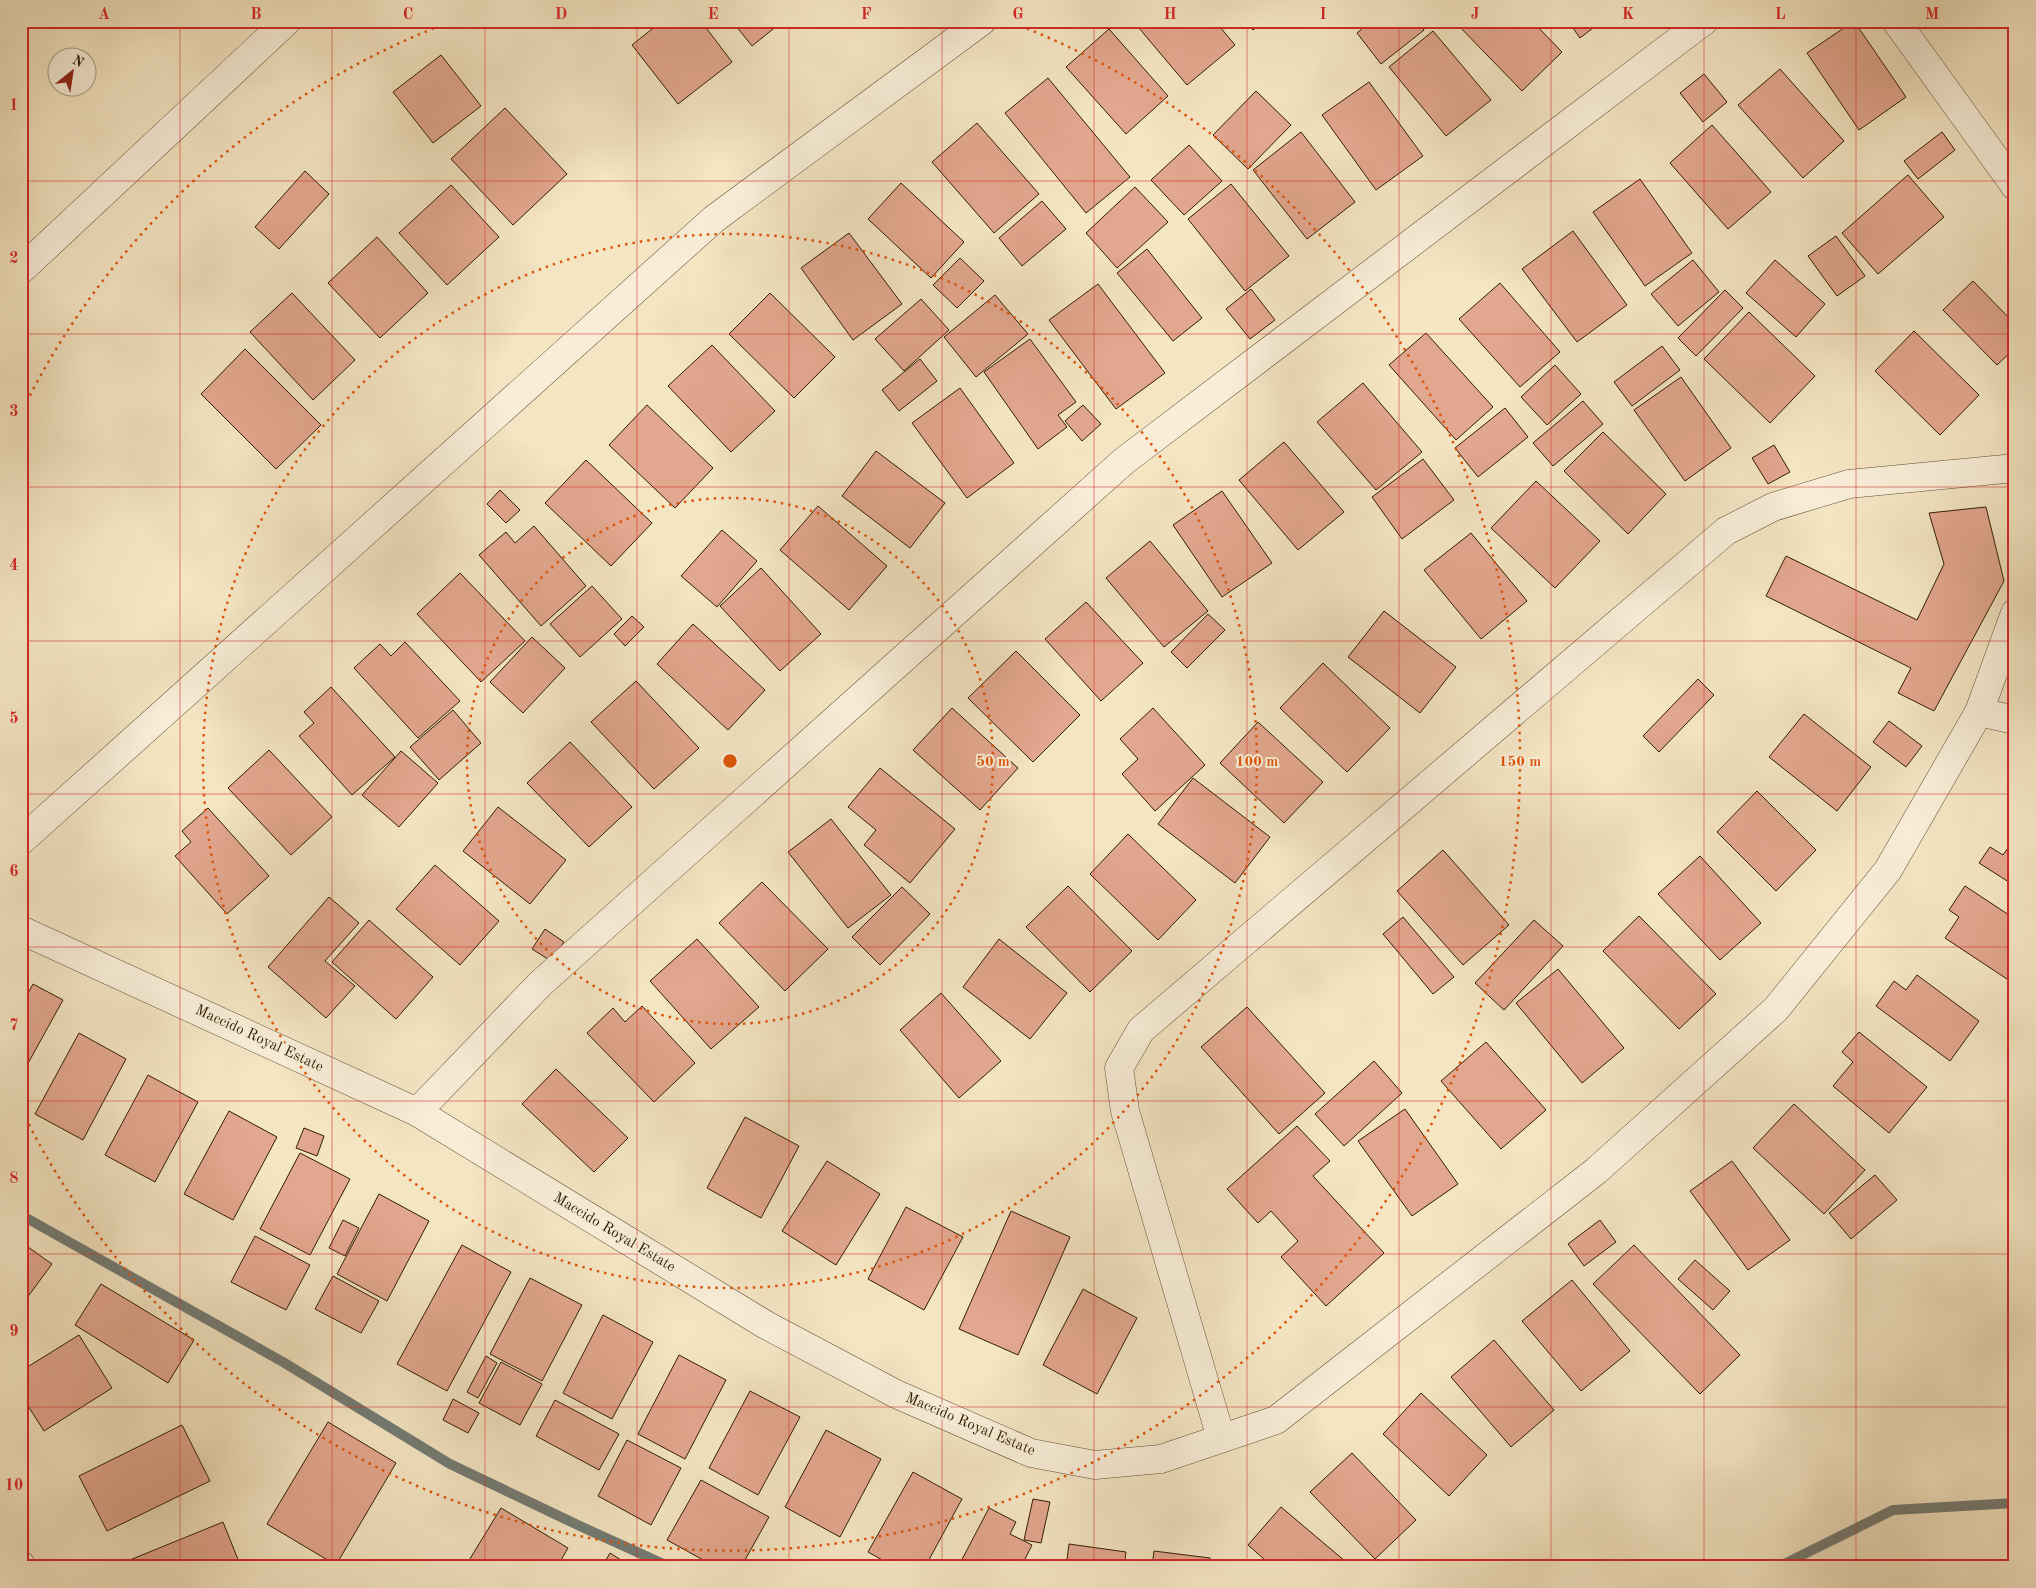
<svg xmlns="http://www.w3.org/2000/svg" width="2036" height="1588" font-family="'Old Standard TT',serif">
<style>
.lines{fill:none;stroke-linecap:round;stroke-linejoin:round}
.stream{stroke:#747c74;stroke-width:10}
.building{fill:#e2a78f;stroke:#311d04}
.minor-casing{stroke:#624f34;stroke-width:29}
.tertiary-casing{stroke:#624f34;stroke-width:29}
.minor{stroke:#f8eed8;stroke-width:28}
.tertiary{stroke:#f8eed8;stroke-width:28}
.grid{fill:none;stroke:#d62828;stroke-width:1;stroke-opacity:0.55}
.ring{fill:none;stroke:#df560c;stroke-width:2.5;stroke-dasharray:2.5 5}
.labels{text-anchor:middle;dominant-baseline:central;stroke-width:4;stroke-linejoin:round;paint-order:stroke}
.street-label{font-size:15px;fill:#311d04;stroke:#f8eed8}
.centre{fill:#df560c;stroke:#f8eed8;stroke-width:2.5}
.ring-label{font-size:15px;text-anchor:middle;font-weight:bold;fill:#df560c;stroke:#f8eed8;stroke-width:4;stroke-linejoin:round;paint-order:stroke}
.neatline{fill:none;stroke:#d62828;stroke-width:2}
.grid-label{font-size:16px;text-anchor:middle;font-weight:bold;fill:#d62828}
</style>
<rect width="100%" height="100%" fill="#f4e5c3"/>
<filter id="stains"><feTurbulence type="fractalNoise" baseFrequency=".004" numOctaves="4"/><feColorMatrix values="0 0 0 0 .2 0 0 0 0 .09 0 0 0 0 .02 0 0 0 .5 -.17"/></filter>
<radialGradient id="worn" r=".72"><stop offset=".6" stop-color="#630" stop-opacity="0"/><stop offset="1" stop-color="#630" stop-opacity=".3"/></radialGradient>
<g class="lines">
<!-- stream -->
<path class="stream" d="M21,1215l262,147 167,102 132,63 88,40
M1778,1567l115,-57 122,-7"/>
</g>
<!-- building -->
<path class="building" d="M662,21h39l31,41 -54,42 -46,-59z
M732,21h51l-31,25z
M1133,21h82l20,24 -48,40z
M1247,21h19l-13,9z
M1371,21h46l7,9 -43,34 -24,-31z
M1454,21h78l30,31 -40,39z
M1568,21h34l-22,17z
M1854,21l52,76 -47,33 -52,-77z
M1109,29l59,67 -42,38 -60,-67z
M1433,31l58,69 -45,36 -57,-69z
M441,55l40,51 -48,37 -40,-51z
M1780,69l64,72 -41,37 -65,-73z
M1704,74l23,28 -24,20 -23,-29z
M1048,78l82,99 -44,36 -81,-100z
M1369,82l54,74 -47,34 -54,-75z
M1256,91l35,34 -43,44 -35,-34z
M505,108l62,66 -54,51 -62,-66z
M977,123l62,71 -45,39 -62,-71z
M1712,125l59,67 -43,37 -58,-66z
M1301,132l54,70 -48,37 -54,-69z
M1942,132l13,18 -37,29 -14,-18z
M1189,145l33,36 -38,34 -33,-35z
M305,171l24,23 -50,55 -24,-22z
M1908,175l36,42 -66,57 -36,-41z
M1640,179l52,74 -47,33 -52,-74z
M901,183l63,59 -33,36 -63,-59z
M1231,184l58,72 -44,35 -57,-72z
M451,185l48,52 -52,48 -48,-52z
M1135,187l33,35 -51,46 -31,-35z
M1042,201l24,28 -44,37 -23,-28z
M1573,231l54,74 -50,37 -55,-73z
M849,233l53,71 -49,36 -52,-72z
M1836,236l29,40 -28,20 -29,-40z
M377,237l51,56 -48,45 -52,-55z
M1147,249l55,69 -29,23 -56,-68z
M960,258l24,23 -27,27 -24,-23z
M1693,260l26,32 -41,34 -27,-32z
M1775,260l50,44 -29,33 -50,-44z
M1973,281l42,43v24l-18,17 -54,-55z
M1500,283l60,69 -40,35 -61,-68z
M1098,284l67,89 -49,36 -67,-89z
M1251,289l24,31 -25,19 -24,-30z
M1725,290l18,18 -47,48 -18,-18z
M292,293l63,67 -42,40 -63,-68z
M770,293l65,64 -41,41 -65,-64z
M995,295l33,39 -52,43 -32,-40z
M921,299l28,31 -45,41 -29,-32z
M1749,312l66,64 -45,47 -66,-64z
M1914,331l65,64 -39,40 -65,-64z
M1426,333l67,74 -37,33 -67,-75z
M1030,339l46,63 -18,13 9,12 -29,22 -54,-77z
M712,345l63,66 -44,41 -63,-66z
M1662,346l18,24 -48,36 -18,-24z
M245,349l76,76 -45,44 -75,-75z
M920,359l17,22 -38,30 -17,-21z
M1555,365l26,29 -34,31 -26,-28z
M1681,377l50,71 -46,33 -51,-71z
M1363,383l59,69 -46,38 -59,-68z
M960,388l54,75 -47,35 -55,-75z
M1583,401l20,23 -50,42 -20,-23z
M647,405l66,63 -38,40 -66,-63z
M1083,405l18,19 -19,17 -17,-20z
M1505,408l23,29 -50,40 -23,-29z
M1603,432l63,62 -38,40 -64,-63z
M1284,442l60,70 -46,38 -59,-70z
M1774,445l16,27 -22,12 -16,-26z
M876,451l69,52 -35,45 -68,-52z
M1423,459l31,41 -52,39 -30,-42z
M586,460l66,63 -41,43 -66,-63z
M1536,481l64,60 -45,47 -64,-60z
M500,490l20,20 -14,13 -19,-19z
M1222,491l50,72 -50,34 -49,-72z
M818,506l69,60 -38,44 -69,-60z
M1986,507l18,74 -70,130 -36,-18 13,-25 -145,-72 20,-40 131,64 27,-56 -15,-51z
M534,526l52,60 -45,40 -62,-71 27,-23 9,11z
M722,530l35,31 -40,46 -36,-31z
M1471,533l56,68 -46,38 -57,-69z
M1150,541l58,70 -44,36 -58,-69z
M761,568l60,66 -41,37 -60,-65z
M460,573l65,68 -44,41 -64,-68z
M592,586l30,33 -42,38 -30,-33z
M1086,602l57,61 -42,38 -56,-62z
M1384,611l72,56 -36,46 -72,-56z
M1208,614l17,16 -38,38 -16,-16z
M632,616l12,11 -19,19 -11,-12z
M693,624l72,66 -37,40 -71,-66z
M532,637l33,31 -42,45 -33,-31z
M405,642l55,59 -42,37 -64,-70 26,-24 11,12z
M1016,651l64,64 -47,47 -65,-64z
M1323,663l67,65 -43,44 -67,-64z
M1698,679l16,16 -55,57 -16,-16z
M636,681l63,67 -45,41 -63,-67z
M331,687l64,70 -43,38 -53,-59 15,-13 -10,-11z
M952,708l66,60 -38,42 -67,-60z
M1153,708l52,57 -50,46 -33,-37 16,-15 -18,-20z
M453,710l28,33 -42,37 -29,-33z
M1804,714l67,53 -34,44 -68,-54z
M1889,721l33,25 -16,21 -33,-25z
M1258,722l65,60 -39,41 -64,-60z
M570,742l62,65 -43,40 -62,-64z
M269,750l63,67 -41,38 -63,-67z
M401,751l37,32 -39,44 -37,-32z
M880,768l75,61 -45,54 -46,-38 12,-15 -28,-23z
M1193,778l77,59 -35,46 -77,-59z
M1757,791l59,59 -40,41 -59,-59z
M498,807l68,53 -36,44 -67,-53z
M208,808l61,68 -42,38 -52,-58 16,-14 -9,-11z
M831,819l60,76 -43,33 -60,-76z
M1128,834l68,66 -38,40 -68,-66z
M2015,838v48l-36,-23 11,-16 13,8z
M1443,850l66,75 -46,40 -66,-74z
M1700,856l61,67 -41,37 -62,-66z
M435,865l64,56 -39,44 -64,-56z
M762,882l66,67 -43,42 -66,-68z
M1068,886l64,65 -42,41 -64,-65z
M1965,886l50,33v54l-5,8 -65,-43 14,-21 -10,-7z
M902,887l28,27 -50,51 -28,-28z
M329,897l30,26 -34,38 30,25 -29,32 -58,-51z
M1639,916l77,78 -37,35 -76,-78z
M1403,917l51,60 -21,17 -50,-60z
M369,920l64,57 -37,42 -64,-57z
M1534,920l29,26 -59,64 -29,-27z
M545,929l19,13 -13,19 -19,-12z
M697,939l62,68 -48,42 -61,-68z
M999,939l68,54 -37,46 -67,-52z
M1558,969l66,79 -42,35 -66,-80z
M1917,975l62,46 -29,40 -74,-55 18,-25 12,9z
M33,984l30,16 -42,76v-70z
M941,993l60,68 -42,37 -59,-68z
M642,1006l53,57 -41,39 -67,-69 26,-25 12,14z
M1247,1007l78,86 -46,41 -78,-87z
M1859,1032l68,55 -38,46 -56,-47 20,-24 -11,-10z
M79,1033l47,26 -43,81 -48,-26z
M1486,1042l60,68 -45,39 -60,-68z
M1374,1061l28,32 -58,53 -29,-32z
M556,1069l72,69 -34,34 -72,-68z
M148,1075l50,27 -43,80 -50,-27z
M1794,1104l71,66 -41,44 -71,-66z
M1405,1109l53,75 -46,32 -54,-75z
M229,1111l48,26 -44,83 -49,-26z
M745,1117l54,29 -38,72 -54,-30z
M1297,1126l33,35 -17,15 71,77 -58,53 -45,-49 17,-16 -27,-30 -13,12 -31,-34z
M304,1128l20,8 -7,20 -21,-8z
M300,1153l50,26 -40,76 -50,-26z
M827,1161l53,33 -44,71 -54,-34z
M1732,1161l58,79 -42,30 -58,-79z
M1875,1175l22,25 -46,39 -22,-26z
M379,1194l50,27 -42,80 -50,-27z
M906,1207l57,30 -39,73 -56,-31z
M1011,1211l59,26 -52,118 -59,-26z
M343,1220l16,8 -14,28 -16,-8z
M1600,1220l16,22 -32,24 -16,-22z
M255,1236l55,29 -24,45 -55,-28z
M21,1242l31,22 -31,42z
M462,1245l49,27 -64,119 -50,-27z
M1634,1245l106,110 -40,39 -107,-110z
M1695,1260l35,31 -17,19 -35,-31z
M333,1276l46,25 -18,32 -46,-24z
M530,1278l52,27 -40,76 -52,-27z
M1572,1280l58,71 -49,40 -59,-70z
M101,1284l93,56 -26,43 -93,-58z
M1083,1289l54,29 -40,76 -54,-29z
M603,1315l50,27 -41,77 -49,-26z
M79,1335l33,53 -68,43 -23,-36v-24z
M1494,1340l60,70 -43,37 -60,-70z
M679,1355l47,25 -41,79 -47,-25z
M486,1356l11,7 -19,35 -11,-6z
M501,1362l41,22 -22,41 -41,-22z
M750,1391l50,26 -42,78 -49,-27z
M1421,1393l66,62 -38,41 -66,-62z
M453,1399l26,14 -11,20 -25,-13z
M555,1400l64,34 -20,36 -63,-34z
M328,1422l68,41 -60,102 -69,-41z
M182,1425l28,56 -103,50 -28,-55z
M826,1430l55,29 -41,78 -55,-30z
M627,1440l54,28 -30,57 -53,-29z
M1352,1453l64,67 -41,39 -65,-67z
M913,1472l49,27 -37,68h-30l-27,-15z
M701,1480l68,37 -28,50h-25l-49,-27z
M1033,1499l17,3 -9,41 -17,-3z
M1281,1507l71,60h-79l-25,-22z
M501,1508l67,40 -11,19h-92z
M989,1508l27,14 -6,12 22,11 -11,22h-63z
M223,1522l18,45h-120l-1,-3z
M1069,1544l57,8 -2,15h-58z
M1154,1551l56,7 -1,9h-57z
M610,1553l22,14h-30z"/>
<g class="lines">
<!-- minor casing -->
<g class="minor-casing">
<path id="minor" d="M1896,21l119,165
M1979,712l36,8
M21,841l693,-622 268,-198
M21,930l396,182 349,213 130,69 135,59 64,12 66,-6 115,-39 320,-249 180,-162 112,-139 91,-158 36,-99
M417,1112l123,-128 584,-523 580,-440
M1221,1438l-96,-327 -6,-43 22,-38 585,-499 47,-24 76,-23 166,-16
M21,1565l1,2"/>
</g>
<!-- tertiary casing -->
<g class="tertiary-casing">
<path id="tertiary" d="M21,270l266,-249"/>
</g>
<!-- minor -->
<use href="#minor" class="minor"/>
<!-- tertiary -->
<use href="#tertiary" class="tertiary"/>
</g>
<!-- grid -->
<path class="grid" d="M180,21v1546M332,21v1546M485,21v1546M637,21v1546M789,21v1546M942,21v1546M1094,21v1546M1247,21v1546M1399,21v1546M1551,21v1546M1704,21v1546M1856,21v1546M21,181h1994M21,334h1994M21,487h1994M21,641h1994M21,794h1994M21,947h1994M21,1101h1994M21,1254h1994M21,1407h1994"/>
<!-- distance rings -->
<g class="ring">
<circle cx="730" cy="761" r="263"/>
<circle cx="730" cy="761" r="527"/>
<path d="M23 409A790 790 0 0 1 447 23M1013 23A790 790 0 1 1 23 1113"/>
</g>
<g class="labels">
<!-- street labels -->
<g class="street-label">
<text transform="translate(259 1039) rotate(25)">Maccido Royal Estate</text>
<text transform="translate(614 1233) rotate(31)">Maccido Royal Estate</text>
<text transform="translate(970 1425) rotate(23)">Maccido Royal Estate</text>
</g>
</g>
<circle cx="730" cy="761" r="8" class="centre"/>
<g class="ring-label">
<text x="993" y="766">50 m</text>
<text x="1257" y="766">100 m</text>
<text x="1520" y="766">150 m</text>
</g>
<!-- margin -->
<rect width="2036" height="1588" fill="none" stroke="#f4e5c3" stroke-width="55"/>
<!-- north arrow -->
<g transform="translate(72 72) rotate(30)"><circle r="24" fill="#f8eed8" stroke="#a89a83"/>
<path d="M0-4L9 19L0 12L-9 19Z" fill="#8f2418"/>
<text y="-8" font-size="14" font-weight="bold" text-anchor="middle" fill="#311d04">N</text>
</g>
<rect x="28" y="28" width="1980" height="1532" class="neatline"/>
<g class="grid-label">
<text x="104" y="19">A</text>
<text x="256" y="19">B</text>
<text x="408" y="19">C</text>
<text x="561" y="19">D</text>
<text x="713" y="19">E</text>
<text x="866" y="19">F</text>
<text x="1018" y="19">G</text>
<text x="1170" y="19">H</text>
<text x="1323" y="19">I</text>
<text x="1475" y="19">J</text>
<text x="1628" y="19">K</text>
<text x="1780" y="19">L</text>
<text x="1932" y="19">M</text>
<text x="14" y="110">1</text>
<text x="14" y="263">2</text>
<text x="14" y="416">3</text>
<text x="14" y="570">4</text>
<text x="14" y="723">5</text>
<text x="14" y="876">6</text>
<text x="14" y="1030">7</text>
<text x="14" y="1183">8</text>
<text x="14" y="1336">9</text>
<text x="14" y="1490">10</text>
</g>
<rect width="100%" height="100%" filter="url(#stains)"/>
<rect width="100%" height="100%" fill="url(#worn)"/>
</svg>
